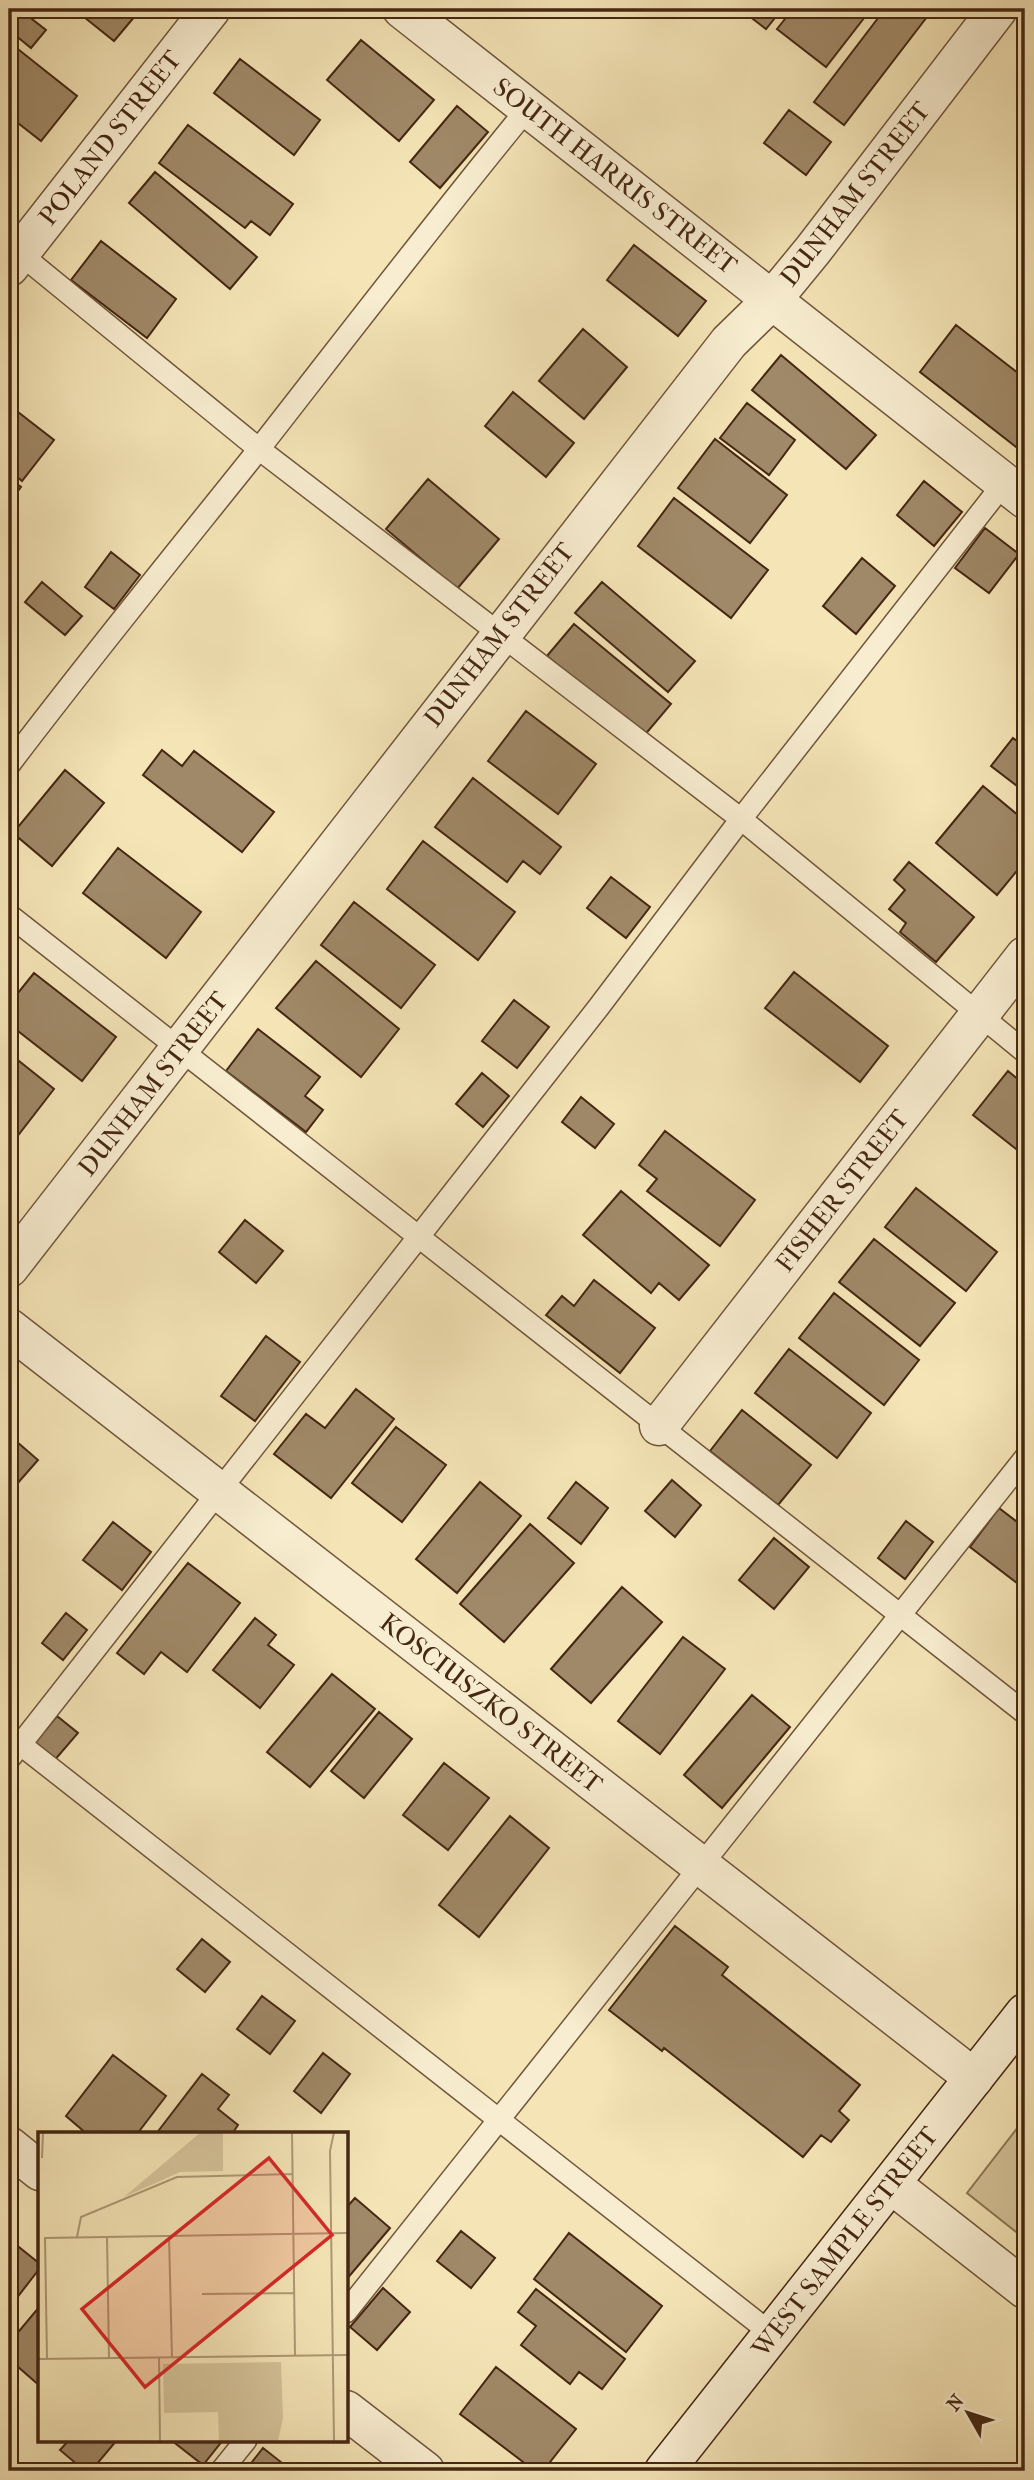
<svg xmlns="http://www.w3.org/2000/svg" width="1034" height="2480" font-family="'IM FELL French Canon',serif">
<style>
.green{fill:#d6c49a;stroke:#8e7656;stroke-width:2}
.building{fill:#a08968;stroke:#452713;stroke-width:2}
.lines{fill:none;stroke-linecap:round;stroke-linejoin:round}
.lane-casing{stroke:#71563c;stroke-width:24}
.street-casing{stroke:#71563c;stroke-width:41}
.secondary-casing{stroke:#452713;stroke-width:41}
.lane{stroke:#f8edd0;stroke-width:21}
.street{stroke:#f8edd0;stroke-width:38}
.secondary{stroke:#f8edd0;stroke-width:38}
.labels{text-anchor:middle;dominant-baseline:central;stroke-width:5;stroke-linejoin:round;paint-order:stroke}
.street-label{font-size:26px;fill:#452713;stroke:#f8edd0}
.inset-road{fill:none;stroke:#ae9875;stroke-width:2}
.view{fill:#d62828;fill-opacity:0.15;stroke:#d62828;stroke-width:3.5}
.inset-edge{fill:none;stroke:#452713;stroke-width:3.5}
</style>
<rect width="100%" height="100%" fill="#f4e4b6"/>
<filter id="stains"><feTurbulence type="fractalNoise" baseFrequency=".00286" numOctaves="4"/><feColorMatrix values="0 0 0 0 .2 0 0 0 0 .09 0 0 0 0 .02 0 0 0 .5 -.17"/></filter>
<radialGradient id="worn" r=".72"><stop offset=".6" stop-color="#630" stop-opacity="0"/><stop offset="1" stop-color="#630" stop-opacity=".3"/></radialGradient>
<!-- green -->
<path class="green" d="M1025,2118v121l-58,-46z"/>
<!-- building -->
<path class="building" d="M14,9h5l27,21 -15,18 -22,-18v-15z
M74,9h67l-27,32z
M740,9h42l-16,20z
M793,9h78l-45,58 -49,-38z
M885,9h40l5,4 -86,112 -30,-23z
M361,40l73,60 -35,41 -72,-61z
M9,42l68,54 -36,45 -32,-25z
M240,59l80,61 -26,35 -80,-62z
M457,106l31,26 -48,56 -30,-26z
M789,110l42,32 -25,33 -42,-32z
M188,125l105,79 -23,31 -19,-14 -6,7 -86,-65z
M155,172l102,85 -27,32 -101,-86z
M101,241l75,58 -29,39 -76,-58z
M634,245l72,56 -28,35 -71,-56z
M956,325l66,51 -2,3 5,5v70l-105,-82z
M583,329l44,38 -43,52 -45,-38z
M781,355l95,80 -30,34 -94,-79z
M513,392l61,51 -28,34 -61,-51z
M747,403l48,37 -26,35 -49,-37z
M9,405l45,35 -32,41 -13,-11z
M715,439l72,56 -37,48 -72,-55z
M9,478l12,9 -12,16z
M428,479l71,60 -42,50 -71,-60z
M924,481l38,31 -28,34 -37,-31z
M674,498l94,72 -37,48 -93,-72z
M985,528l34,26 -30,39 -34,-25z
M111,552l29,23 -26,34 -29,-22z
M862,558l33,28 -39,48 -33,-28z
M42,582l40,34 -17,19 -40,-33z
M602,582l93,79 -27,31 -93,-79z
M574,624l97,80 -28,33 -96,-81z
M526,711l70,53 -38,50 -70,-53z
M1013,738l12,9v45l-34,-26z
M162,750l20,16 12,-15 80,61 -32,40 -99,-77z
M65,770l39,33 -52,63 -39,-33z
M473,778l88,69 -21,27 -17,-13 -16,21 -72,-55z
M983,786l42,35v40l-28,34 -61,-52z
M423,841l92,71 -37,48 -91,-71z
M118,848l83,64 -35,46 -83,-65z
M909,862l65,55 -38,45 -36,-30 6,-9 -17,-14 16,-19 -11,-10z
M611,877l39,30 -24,31 -39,-30z
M354,902l81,63 -34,43 -80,-63z
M316,961l83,68 -38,48 -85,-69z
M794,972l94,74 -28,36 -95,-74z
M34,973l82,64 -34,44 -73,-57v-20z
M514,1000l35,27 -32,41 -35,-27z
M258,1029l62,48 -15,19 18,14 -17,22 -80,-61z
M9,1053l45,36 -38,49 -7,-6z
M1008,1071l17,14v71l-52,-41z
M482,1073l27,23 -26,31 -27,-23z
M581,1097l33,27 -19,24 -33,-26z
M665,1131l90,69 -35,46 -73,-55 10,-12 -18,-14z
M916,1188l81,64 -31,39 -81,-64z
M621,1191l88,74 -30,35 -20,-17 -8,10 -68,-58z
M245,1220l38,31 -27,32 -37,-31z
M874,1239l81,64 -35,43 -81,-64z
M594,1280l61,48 -35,45 -74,-58 16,-19 12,10z
M834,1293l85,67 -35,45 -85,-67z
M266,1336l34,26 -45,59 -34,-25z
M789,1349l82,64 -34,45 -82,-65z
M356,1389l38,30 -63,79 -57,-44 32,-40 19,14z
M742,1410l69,55 -33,40 -68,-54z
M396,1427l50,38 -44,57 -50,-39z
M9,1435l29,25 -29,33z
M672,1480l29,25 -26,32 -30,-26z
M480,1482l41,34 -64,77 -41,-34z
M576,1482l32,26 -27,36 -33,-26z
M999,1508l26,20v45l-8,10 -47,-36z
M906,1521l27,21 -28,37 -27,-21z
M113,1522l38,30 -29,38 -39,-30z
M530,1524l44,39 -70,79 -44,-38z
M774,1538l35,29 -35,42 -35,-29z
M188,1563l52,40 -53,69 -26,-20 -17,22 -27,-21z
M622,1587l40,35 -71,81 -40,-34z
M66,1613l21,17 -24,30 -21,-17z
M255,1618l21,17 -8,10 26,20 -34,43 -47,-38z
M683,1637l42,32 -65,85 -42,-33z
M332,1674l43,35 -65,78 -43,-35z
M752,1695l38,32 -68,81 -38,-33z
M379,1712l33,27 -48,59 -33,-27z
M57,1716l21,17 -25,29 -20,-17z
M444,1763l45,35 -41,52 -45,-35z
M510,1816l39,32 -70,89 -40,-32z
M675,1926l53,41 -6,8 138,110 -21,26 10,9 -18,22 -10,-7 -18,22 -139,-109 -2,3 -53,-41z
M202,1939l28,23 -25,30 -28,-23z
M262,1996l33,25 -25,33 -33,-25z
M323,2053l27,21 -29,39 -27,-22z
M113,2055l53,41 -29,38h-50l-21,-18z
M202,2074l27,21 -11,14 20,16 -6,9h-76z
M355,2198l35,30 -44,52v-72z
M461,2231l34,27 -24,30 -34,-27z
M569,2233l93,73 -36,46 -92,-73z
M9,2239l31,25v4l-31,40z
M383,2288l27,24 -33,38 -27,-23z
M536,2289l89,70 -23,30 -23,-17 -9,12 -49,-39 15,-19 -18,-14z
M40,2306v80l-31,-27v-16z
M496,2367l80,62 -33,42h-8l-75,-57z
M69,2440h48l-26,31h-6l-25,-21z
M171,2440h52l-20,25z
M263,2448l28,22 -1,1h-45z"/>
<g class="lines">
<!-- lane casing -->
<g class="lane-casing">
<path id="lane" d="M13,248l246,201 482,370 284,233
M9,765c81,-107 166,-211 250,-316 89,-114 177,-229 269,-341
M9,915l1016,798
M11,1737l761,597
M9,1759l589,-751 143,-189 263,-336
M346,2312l679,-854
M221,2471l25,-31"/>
</g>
<!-- street casing -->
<g class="street-casing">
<path id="street" d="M402,9l623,490
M9,267l202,-258
M9,1268c242,-307 478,-619 720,-926l43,-42 41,-50 185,-241
M9,1328l965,750
M659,1426l366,-470
M9,2146l31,25
M891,2184l134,105
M346,2410l79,61"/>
</g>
<!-- secondary casing -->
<g class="secondary-casing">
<path id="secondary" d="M664,2471l361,-458"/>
</g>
<!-- lane -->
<use href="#lane" class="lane"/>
<!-- street -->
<use href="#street" class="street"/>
<!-- secondary -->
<use href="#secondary" class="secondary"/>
</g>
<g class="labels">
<!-- street labels -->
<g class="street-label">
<text transform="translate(110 138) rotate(-52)">POLAND STREET</text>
<text transform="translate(615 176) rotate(38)">SOUTH HARRIS STREET</text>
<text transform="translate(855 194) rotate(-52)">DUNHAM STREET</text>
<text transform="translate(499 635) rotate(-52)">DUNHAM STREET</text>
<text transform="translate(153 1084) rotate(-52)">DUNHAM STREET</text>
<text transform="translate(842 1191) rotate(-52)">FISHER STREET</text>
<text transform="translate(491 1703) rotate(38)">KOSCIUSZKO STREET</text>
<text transform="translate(845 2242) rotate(-52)">WEST SAMPLE STREET</text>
</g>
</g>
<!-- overview -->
<g transform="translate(38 2132)">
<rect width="310" height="310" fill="#f4e4b6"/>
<path d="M163,0h22v39l-43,1 -56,25zM243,230l2,56 -5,23h-59l-1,-29 -54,1 -1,-49z" fill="#d6c49a"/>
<path class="inset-road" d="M254,0l3,224M4,26l1,-26M69,104l2,122M131,104l3,122M39,105l4,-20 96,-40 116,-3M164,162l93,-1M121,226l1,83M0,227l310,-4M9,227l-2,-121 303,-5M296,309l-4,-290 4,-19"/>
<path class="view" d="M231,26l63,77 -187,152 -63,-78z"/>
<rect width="310" height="310" class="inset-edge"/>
</g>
<!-- margin -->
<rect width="1034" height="2480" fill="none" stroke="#f4e4b6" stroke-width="35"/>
<rect x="10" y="10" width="1013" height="2459" fill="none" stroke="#452713" stroke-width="3.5"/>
<rect x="18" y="18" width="999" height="2445" fill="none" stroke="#452713" stroke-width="2"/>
<!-- north arrow -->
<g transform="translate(968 2413) rotate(309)" stroke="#f8edd0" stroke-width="5" paint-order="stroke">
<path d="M0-5L12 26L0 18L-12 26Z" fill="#452713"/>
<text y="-10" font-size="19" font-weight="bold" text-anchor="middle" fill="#452713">N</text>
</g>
<rect width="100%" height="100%" filter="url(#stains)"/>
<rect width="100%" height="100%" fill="url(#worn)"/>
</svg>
